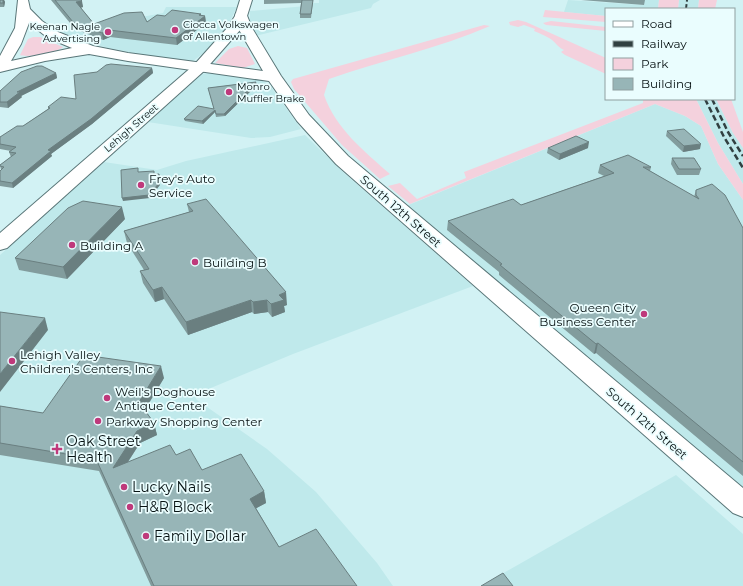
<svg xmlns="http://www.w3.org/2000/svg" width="743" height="586" font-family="Montserrat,sans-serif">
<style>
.built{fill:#bfe9eb}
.green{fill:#f4d1dd}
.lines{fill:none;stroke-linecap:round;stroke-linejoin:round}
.secondary-casing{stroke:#597678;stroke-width:2}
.primary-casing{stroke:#597678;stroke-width:2}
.secondary{fill:#fff;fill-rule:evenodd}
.primary{fill:#fff;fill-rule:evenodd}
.rail-far1{stroke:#314041;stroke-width:2;stroke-dasharray:5 2.5;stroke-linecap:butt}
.rail{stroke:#314041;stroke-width:2.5;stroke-dasharray:6 3;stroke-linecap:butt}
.wall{fill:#829c9d}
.shaded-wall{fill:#6a7f80}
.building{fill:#97b5b7;stroke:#6a7f80}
.poi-dot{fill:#bf397b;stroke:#eafdfe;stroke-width:1.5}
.labels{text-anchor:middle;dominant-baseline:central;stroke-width:3.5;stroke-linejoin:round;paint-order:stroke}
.far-poi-label{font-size:10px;fill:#061112;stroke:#eafdfe;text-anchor:start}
.far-street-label{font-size:10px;fill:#061112;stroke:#eafdfe}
.poi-label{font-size:12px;fill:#061112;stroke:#eafdfe;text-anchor:start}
.street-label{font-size:12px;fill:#061112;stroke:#eafdfe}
.near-poi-label{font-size:14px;fill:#061112;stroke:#eafdfe;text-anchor:start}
</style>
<rect width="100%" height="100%" fill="#d2f2f4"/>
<!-- built -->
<path class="built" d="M319,0h61l-7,4 -2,4 -116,28 -5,-14v-11l56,-5 1,-3h12z
M568,0l75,5 1,-5h15l-1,9h-52v7l-42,-4z
M679,0h20l-1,9h-20z
M166,7h71l-8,16 -7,10 -13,16 -16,12 -42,-5 -43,-8 -30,-9 -17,-7 102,-19z
M209,73l48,6 12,5 32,45 -31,8 -19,1 -103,-16 54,-48z
M696,99h20l17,34 10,15v36l-25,-41z
M655,104l30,12 16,10 17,38 25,36v291l-337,-285z
M305,135l39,38 129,113 -180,68 -99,41 3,5 70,49 49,43 61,71 16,23h-393v-331l104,-93 53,8 29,-9z
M676,475l67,59v52h-254l11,-11z"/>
<!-- green -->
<path class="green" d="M659,0h20l-1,9h-20z
M699,0h18l-2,9h-17z
M545,10l61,6v6l-63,-5z
M518,20l8,2 80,36v16l-41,-19 -4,-3 3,-2c-7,-3 -9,-9 -15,-12 -5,-3 -10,-5 -15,-7l1,-2 -11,-4 -6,2 -8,-2 -1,-3z
M551,21l55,6v4l-60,-6 -3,-2z
M484,25l6,1c-52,23 -108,34 -161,53l-5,16c12,34 40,56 66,79l-10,5 -38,-34 -48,-56 -3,-7 2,-3z
M33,37h7l23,10c-6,6 -35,11 -43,8l8,-16z
M238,46l9,2 8,16 -12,4 -28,-5 14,-14z
M643,99h53l22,44 25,41v16l-25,-36 -17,-38 -16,-10 -30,-12 -245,100 -22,-18 12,-3 17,16 49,-21 -2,-6 179,-69z
M716,99h15l12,33v16l-10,-15z"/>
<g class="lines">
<!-- secondary casing -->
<g class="secondary-casing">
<path id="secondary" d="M18,0h10l2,9 12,12 16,11 35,14 35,7 135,18 -25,-43 -3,-12 1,-3h10l6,15 29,48 28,39 39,41 395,332v29l-10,-4 -397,-349 -39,-43 -28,-40 -141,-20 -39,-7 -44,7 -45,11v-16l15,-28zM29,23l19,15 24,10 -61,13 10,-17z"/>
</g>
<!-- primary casing -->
<g class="primary-casing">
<path id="primary" d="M240,0h12l-5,16 -6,13 -37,42 -197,177 -7,2v-17l194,-168 34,-38 7,-11z"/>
</g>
<!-- secondary -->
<use href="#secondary" class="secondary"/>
<!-- primary -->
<use href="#primary" class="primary"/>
<!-- rail-far1 -->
<path class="rail-far1" d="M686,9l1,-9"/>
<!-- rail -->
<path class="rail" d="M705,99l19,38 19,31
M712,99l16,33 15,24"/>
</g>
<!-- wall -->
<path class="wall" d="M0,0h4l1,2 -1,5h-4z
M51,0h30l2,7 -2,1 13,16 53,-2 18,-6 36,-2v1l4,1 1,7 -29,22 -67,-8 -7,3 -28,-11z
M264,0h49l-2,18h-11v-4l1,-11 -37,1z
M581,0h64l-1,5z
M152,68l1,5 -61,51 -41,30 1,2 -39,32 -13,-2v-15l1,-1 -1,-5 11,-8 -2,-5 2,-1 -11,-2v-12l23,-11 25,-17v-2l28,-8z
M56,73l1,5 -36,18 1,1 -14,11 -8,-1v-16z
M256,82l1,3 -32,31 -9,1 -1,-5 -12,12 -18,-3 -1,-2 30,-10 -6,-21z
M667,131l33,18 -17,3 -17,-16z
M548,148h40l-29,12 -12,-7z
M672,158l29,11 -2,6h-22l-6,-11z
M600,165l51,2 -1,4 44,26 2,-7 47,38v248l-147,-123 -2,1 -95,-79v-3l-52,-42 1,-9 73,-16 83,-29 -6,-3z
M187,204l100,101 -3,1 1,6 -13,5 -4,-5 -14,2 -2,-2 -64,23 -24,-36 -9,3 -12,-19 -3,-12 4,-1 -17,-27 -3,-12 65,-19z
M125,219l-58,60 -48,-9 -4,-12z
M164,378l-19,32 9,13 3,12 -17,8 -12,19 48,-7 26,15 62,21 2,12 -10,5 23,39 78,39h-206l-52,-115 -99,-16v-49l43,7z"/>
<!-- shaded-wall -->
<path class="shaded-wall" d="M3,0h1l1,2 -1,5 -1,-4z
M82,1l1,6 -6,1 -1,-6z
M201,14v5l4,-3 1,7 -29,22 -1,-7z
M109,30l1,7 -7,3 -1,-7z
M152,68l1,5 -61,51 -41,30 1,2 -39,32 -1,-5 36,-33z
M56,73l1,5 -36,18 1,1 -14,11 -1,-6 10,-10z
M256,82l1,3 -32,31 -1,-2z
M215,110v2l-12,12 -1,-3z
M589,142l-1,6 -29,12 1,-6z
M701,144l-1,5 -17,3 1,-6z
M159,174l1,11 -10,13 -27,3 -1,-3z
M122,207l3,12 -58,60 -4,-12z
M162,287l2,12 -9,3 -2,-12z
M286,292l1,13 -3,1 1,6 -13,5 -1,-13 8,-9z
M251,300l1,12 -64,23 -2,-13z
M267,300l1,12 -14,2 -1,-12z
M45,318l3,12 -48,62v-18z
M598,343l-2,10 -2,1 2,-10z
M161,366l3,12 -22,36 -3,-12z
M154,423l3,12 -17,8 -24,37 -3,-12 24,-37z
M264,491l2,12 -15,8 -1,-12z"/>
<!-- building -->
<path class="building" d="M0,0h3v3h-3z
M55,0h26l1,1 -6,1 18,22 30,-11 18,-1 5,10 10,-7 8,1 7,-6 29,4 -2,1 6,1 -29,22 -67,-8 -7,3 -29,-11z
M302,0h11l-2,14h-11z
M111,64l41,4 -61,51 -43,31 3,1 -39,32 -12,-2v-10l4,-4 -4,-1v-1l16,-12 -7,-1 7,-5 -16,-3v-7l17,-11h6l27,-18 -2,-1 13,-10 15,2 -2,-24 23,-3 9,-7z
M37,66h5l14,7 -39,19h3l-13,10h-7v-11l21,-19z
M256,82l-32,32h-8l-1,-4 -13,11 -18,-2 14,-13 16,3 -6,-21z
M684,129l17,15 -17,2 -17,-15z
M576,136l13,6 -29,12 -12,-6z
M628,155l23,12h-8l56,32 -3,-4v-5l16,-6 13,11 18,33v234l-145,-119 -2,1 -96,-79 2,-1 -54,-43 65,-22 8,6 93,-32 -14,-8z
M672,158h22l7,11h-22z
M138,168v4l16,-1v3h5l1,8 -11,13 -27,3 -1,-28z
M206,199l80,93 -7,3 5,5 -13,4 -4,-4 -14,2 -2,-2 -65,22 -24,-35 -9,3 -13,-19 9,-2 -25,-38 69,-20 -6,-7z
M83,201l39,6 -59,60 -48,-9 53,-50z
M0,312l45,6 -45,56z
M84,355l77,11 -22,36 15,21 -17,8 -24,37 57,-23 6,10 14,-6 12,21 39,-16 23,37 -14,8 29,48 37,-18 41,57h-203l-58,-127 -96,-16v-37l43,7z
M503,573l10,13h-32z"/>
<!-- markers -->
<g class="poi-dot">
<circle cx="175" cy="30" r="4"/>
<circle cx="108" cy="32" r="4"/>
<circle cx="229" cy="92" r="4"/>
<circle cx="141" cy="185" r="4"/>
<circle cx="72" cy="245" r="4"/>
<circle cx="195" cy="262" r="4"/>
<circle cx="644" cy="314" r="4"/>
<circle cx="12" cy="361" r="4"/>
<circle cx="107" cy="398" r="4"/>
<circle cx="98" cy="421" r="4"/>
<path d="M55 443h4v4h4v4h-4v4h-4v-4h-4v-4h4z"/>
<circle cx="124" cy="487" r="4"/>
<circle cx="130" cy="507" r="4"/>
<circle cx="146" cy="536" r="4"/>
</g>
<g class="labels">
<!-- far-poi labels -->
<g class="far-poi-label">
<text x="183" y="24">Ciocca Volkswagen<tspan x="183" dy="12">of Allentown</tspan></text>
<text x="100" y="26" text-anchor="end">Keenan Nagle<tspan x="100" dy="12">Advertising</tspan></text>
<text x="237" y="86">Monro<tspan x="237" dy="12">Muffler Brake</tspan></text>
</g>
<!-- far-street labels -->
<g class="far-street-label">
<text transform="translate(131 128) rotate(-41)">Lehigh Street</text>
</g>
<!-- poi labels -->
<g class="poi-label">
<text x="149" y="178">Frey's Auto<tspan x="149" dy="14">Service</tspan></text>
<text x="80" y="245">Building A</text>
<text x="203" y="262">Building B</text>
<text x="636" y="307" text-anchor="end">Queen City<tspan x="636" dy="14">Business Center</tspan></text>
<text x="20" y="354">Lehigh Valley<tspan x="20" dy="14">Children's Centers, Inc</tspan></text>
<text x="115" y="391">Weil's Doghouse<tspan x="115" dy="14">Antique Center</tspan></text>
<text x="106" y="421">Parkway Shopping Center</text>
</g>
<!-- street labels -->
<g class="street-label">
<text transform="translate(401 211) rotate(41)">South 12th Street</text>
<text transform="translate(647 423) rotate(41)">South 12th Street</text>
</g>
<!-- near-poi labels -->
<g class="near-poi-label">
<text x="66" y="441">Oak Street<tspan x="66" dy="16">Health</tspan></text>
<text x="132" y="487">Lucky Nails</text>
<text x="138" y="507">H&amp;R Block</text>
<text x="154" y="536">Family Dollar</text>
</g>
</g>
<!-- legend -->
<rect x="605" y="8" width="130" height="92" fill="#eafdfe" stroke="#8f9fa0"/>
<rect x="613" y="21" width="20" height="6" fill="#ffffff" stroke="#8f9fa0"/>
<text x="641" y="28" font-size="12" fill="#061112">Road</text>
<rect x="613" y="41" width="20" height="6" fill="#314041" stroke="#8f9fa0"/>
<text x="641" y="48" font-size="12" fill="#061112">Railway</text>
<rect x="613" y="58" width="20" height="12" fill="#f4d1dd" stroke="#8f9fa0"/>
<text x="641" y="68" font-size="12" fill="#061112">Park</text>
<rect x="613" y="78" width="20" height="12" fill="#97b5b7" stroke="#8f9fa0"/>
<text x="641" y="88" font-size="12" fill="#061112">Building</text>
</svg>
